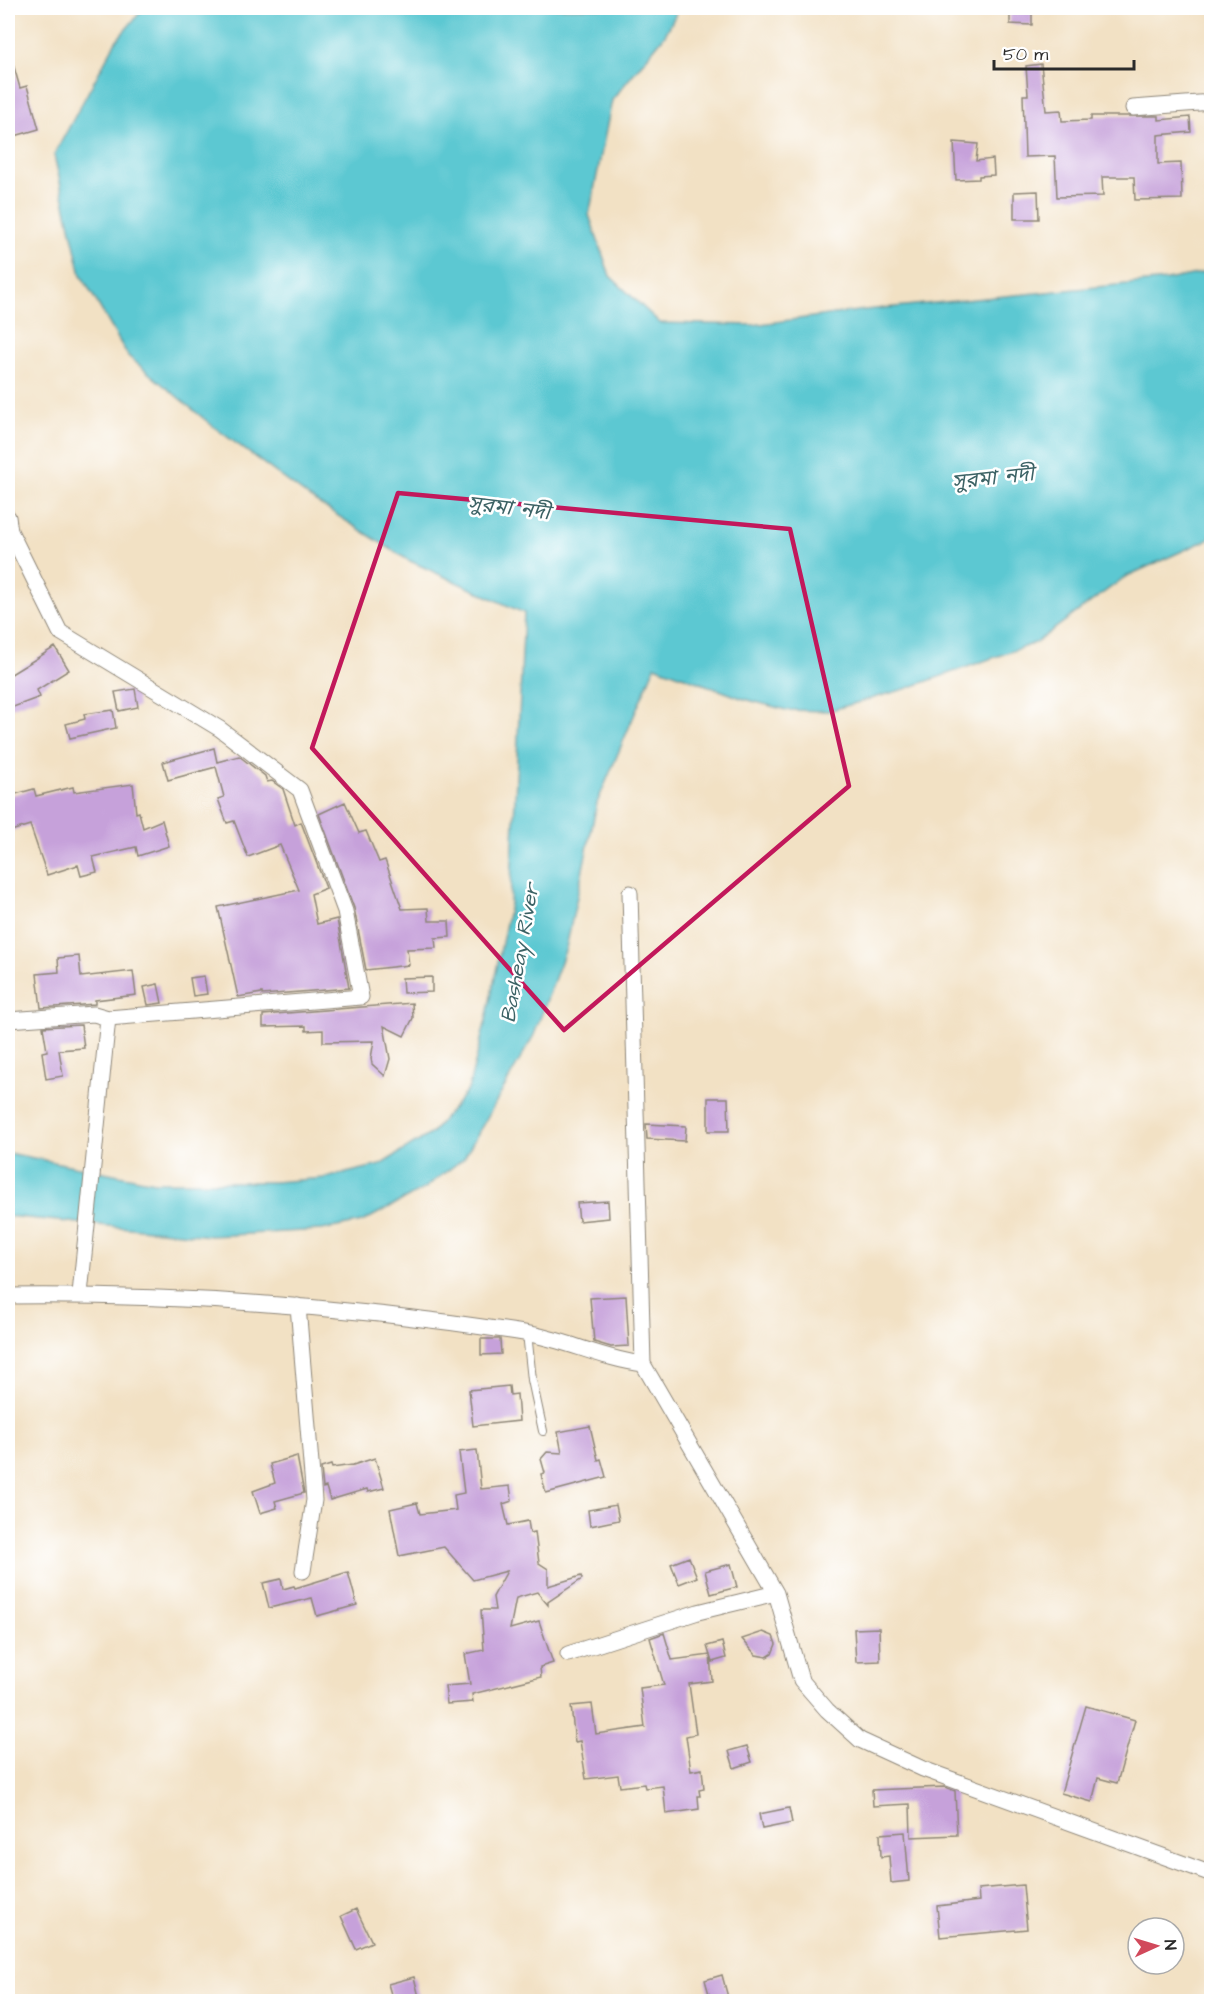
<svg xmlns="http://www.w3.org/2000/svg" width="1219" height="2009" font-family="'Architects Daughter','Noto Sans Bengali',sans-serif">
<style>
.water{fill:#5bc8d2;stroke:#437a7e;stroke-width:1.5}
.building{fill:#c6a1da}
.lines{fill:none;stroke-linecap:round;stroke-linejoin:round}
.lane-casing{stroke:#8e8678;stroke-width:10}
.street-casing{stroke:#8e8678;stroke-width:17}
.lane{stroke:#fff;stroke-width:8}
.street{stroke:#fff;stroke-width:15}
.marked{fill:none;stroke:#c2185b;stroke-width:4.5;stroke-linejoin:round}
.labels{text-anchor:middle;dominant-baseline:central;stroke-width:5;stroke-linejoin:round;paint-order:stroke}
.water-label{font-size:21px;font-style:italic;fill:#3c6265;stroke:#fff}
</style>
<rect width="100%" height="100%" fill="#fff"/>
<filter id="ink" filterUnits="userSpaceOnUse"><feTurbulence type="fractalNoise" baseFrequency=".0167" numOctaves="2"/><feDisplacementMap in="SourceGraphic" scale="12" xChannelSelector="R" yChannelSelector="G"/><feConvolveMatrix kernelMatrix="1 2 1 2 8 2 1 2 1" color-interpolation-filters="sRGB"/></filter>
<filter id="wash" filterUnits="userSpaceOnUse"><feTurbulence type="fractalNoise" baseFrequency=".008" numOctaves="4" result="noise"/><feDisplacementMap in="SourceGraphic" scale="24" xChannelSelector="R" yChannelSelector="G"/><feGaussianBlur stdDeviation="1.35" result="paint"/><feColorMatrix in="noise" values="0 0 0 0 0 0 0 0 0 0 0 0 0 0 0 0 0 1.4 0 .05"/><feComposite in="paint" operator="in"/></filter>
<g filter="url(#wash)">
<rect width="100%" height="100%" fill="#f2e1c4"/>
<!-- water -->
<path class="water" d="M144,8h535l-14,27 -53,65 -23,115 21,61 50,47 93,2 112,-15 302,-30 44,-9v267l-86,39 -90,66 -130,46 -77,22 -42,-1 -45,-12 -86,-32 -58,137 -31,145 -32,87 -70,123 -39,30 -63,34 -40,8 -111,6 -203,-20v-63l146,29h120l51,-4 55,-13 52,-32 36,-43 18,-70 24,-116 14,-291 -116,-53 -95,-60 -99,-73 -86,-71 -47,-81 -27,-120 62,-114z"/>
<g id="blocks">
<!-- building -->
<path class="building" d="M1010,8h22v17l-22,-1z
M8,60h4l8,28 7,-2 12,43 -31,9z
M1041,64l5,47 15,-1 1,11 29,-1v-4h68v4l31,-3 1,15 -33,3v29l23,-1 1,36 -47,1 -1,-23h-32l1,19 -46,1 -2,-41 -30,1 -2,-62h5l-2,-29z
M954,142l24,2 -2,17 17,-2 1,16 -15,1v3l-23,1z
M1038,191l1,28h-25v-27z
M55,647l14,23 -32,20 3,7 -32,12v-33z
M135,689l3,18 -19,4 -4,-19z
M113,710l3,18 -46,10 -4,-14 19,-5 -1,-5z
M214,748l3,14 22,-6 26,20 2,6 5,-1 11,8 12,36 6,-3 25,66 -15,6 6,30 20,-5 12,69 -87,7v-2l-24,4 -20,-90 81,-17 -19,-45 -32,12 -14,-36 -7,2 -9,-24 6,-2 -8,-30 -48,13 -5,-18z
M133,784l3,29 3,-1 4,16 19,-8 7,26 -31,10 -2,-9 -43,10 4,15 -16,4 -3,-11 -31,10 -17,-50 -19,6 -3,-12v-23l26,-7 2,7 37,-9 1,5z
M345,802l14,31 7,-2 13,31 6,-2 17,49 26,-1 1,13h20l1,16 -15,1 1,10 -29,1 2,16 -43,5 -12,-62 -35,-94z
M79,956l2,21 52,-6 3,24 -41,5v4l-54,4 -4,-34 22,-2 -1,-14z
M204,976l3,18 -14,2 -3,-18z
M432,977v15l-29,1 -1,-15z
M158,984l4,19 -14,2 -4,-18z
M412,1003l1,15 -9,18 -20,-10 6,33 -5,17 -13,-12 -1,-6 3,-17 -51,1v-12l-17,1v-5l-43,1v-12z
M81,1025l3,23 -25,2 4,26 -17,3 -4,-27 5,-1 -4,-24z
M708,1098h20l1,33h-21z
M646,1124l40,2 -1,15 -38,-2z
M608,1201l1,17 -30,3 -2,-18z
M626,1296l3,50 -18,1 -17,-5 -4,-44z
M481,1339h19l1,15 -20,1z
M509,1386l1,9 7,-1 2,27 -46,5 -4,-36z
M590,1426l8,34 3,-1 5,18 -60,16 -5,-19 4,-1 -4,-14 6,-7 15,1 -4,-21z
M477,1450l4,39 29,-3 2,15 -9,3 5,21 20,-4 2,12 5,-1 4,31 9,6v17l33,-10 1,3 -34,23v3l-11,-13 -21,6 -6,31 29,-8 14,42 -13,4 1,10 -69,17 1,8 -26,2 -2,-18 25,-2 -5,-30 19,-4 -3,-40h14l-2,-13 14,-26 -34,9 -29,-33 -45,9 -9,-47 27,-6 3,11 36,-4 -2,-15 10,-2 -5,-41z
M297,1456l7,37 -29,8 2,7 -17,5 -7,-22 22,-8 -5,-19z
M375,1458l9,30 -16,4 -1,-3 -37,11 -4,-13 -3,1 -2,-20 10,-3 1,3 21,-3z
M616,1505l3,15 -29,6 -2,-16z
M689,1557l8,20 -18,7 -8,-20z
M731,1564l6,23 -26,7 -6,-23z
M348,1572l9,33 -40,11 -5,-18 -43,10 -6,-25 18,-4 2,10 11,-3 1,2z
M879,1628l1,33 -24,1 -2,-33z
M763,1632l10,4 3,8 -4,10 -5,3 -11,-2 -14,-16z
M664,1633l8,27 38,-5 2,26 -23,3 7,50 -10,2 5,35 11,-2 2,20 -5,1 1,6h-2l1,13 -33,5 -3,-28 -18,2 -1,-4 -24,3 -2,-12 -32,4 -6,-38 -5,1 -4,-36 21,-2 4,30 49,-7 -5,-39 24,-3 -14,-47z
M722,1642l4,16 -14,4 -5,-16z
M1086,1706l49,14 -18,63 -19,-5 -6,24 -31,-9z
M747,1746l5,16 -18,6 -5,-17z
M945,1787l10,4 2,44 -46,2 -1,-33 -37,2 -1,-16z
M789,1808l3,15 -30,6 -3,-15z
M905,1832l4,49 -18,2 -2,-27 -8,1 -1,-23z
M1023,1885l4,44 -87,8 -3,-31 42,-5 -1,-12z
M356,1909l16,33 -16,7 -15,-33z
M722,1975l7,26h-18l-6,-21z
M414,1977l5,20 -26,4 -5,-17z"/>
</g>
</g>
<g filter="url(#ink)">
<use href="#blocks" fill-opacity="0" stroke="#8e8678" stroke-width="1.5"/>
<g class="lines">
<!-- lane casing -->
<g class="lane-casing">
<path id="lane" d="M527,1333l5,47 11,51"/>
</g>
<!-- street casing -->
<g class="street-casing">
<path id="street" d="M1133,108l79,-6
M8,517l2,14 50,101 160,97 80,61 45,121 16,86 -253,21
M630,893l13,471
M8,1020l86,-6 14,4 -28,276
M8,1296c172,-2 346,11 516,37 41,6 78,26 119,31l133,229 25,87 26,30 33,30 63,29 289,105
M298,1306l16,194 -11,71
M568,1654l130,-42 78,-19"/>
</g>
<!-- lane -->
<use href="#lane" class="lane"/>
<!-- street -->
<use href="#street" class="street"/>
</g>
</g>
<!-- marked area -->
<path class="marked" d="M398,493l392,36 59,257 -285,244 -252,-282z"/>
<g class="labels">
<!-- water labels -->
<g class="water-label">
<text transform="translate(993 478) rotate(-6)">সুরমা নদী</text>
<text transform="translate(509 508) rotate(7)">সুরমা নদী</text>
<text transform="translate(520 953) rotate(-80)">Basheay River</text>
</g>
</g>
<!-- margin -->
<rect width="1219" height="2009" fill="none" stroke="#fff" stroke-width="30"/>
<!-- north arrow -->
<g transform="translate(1156 1946) rotate(86)"><circle r="28" fill="#ffffff" stroke="#aaaaaa" stroke-width="1.5"/>
<path d="M0-4.5L10 22L0 15L-10 22Z" fill="#d1495b"/>
<text y="-9" font-size="16" font-weight="bold" text-anchor="middle" fill="#2b2b2b">N</text>
</g>
<!-- scale -->
<path d="M994 60v9h140v-9" fill="none" stroke="#2b2b2b" stroke-width="3"/>
<text x="1003" y="60" font-size="18" fill="#2b2b2b" stroke="#ffffff" stroke-width="4.5" paint-order="stroke">50 m</text>
</svg>
